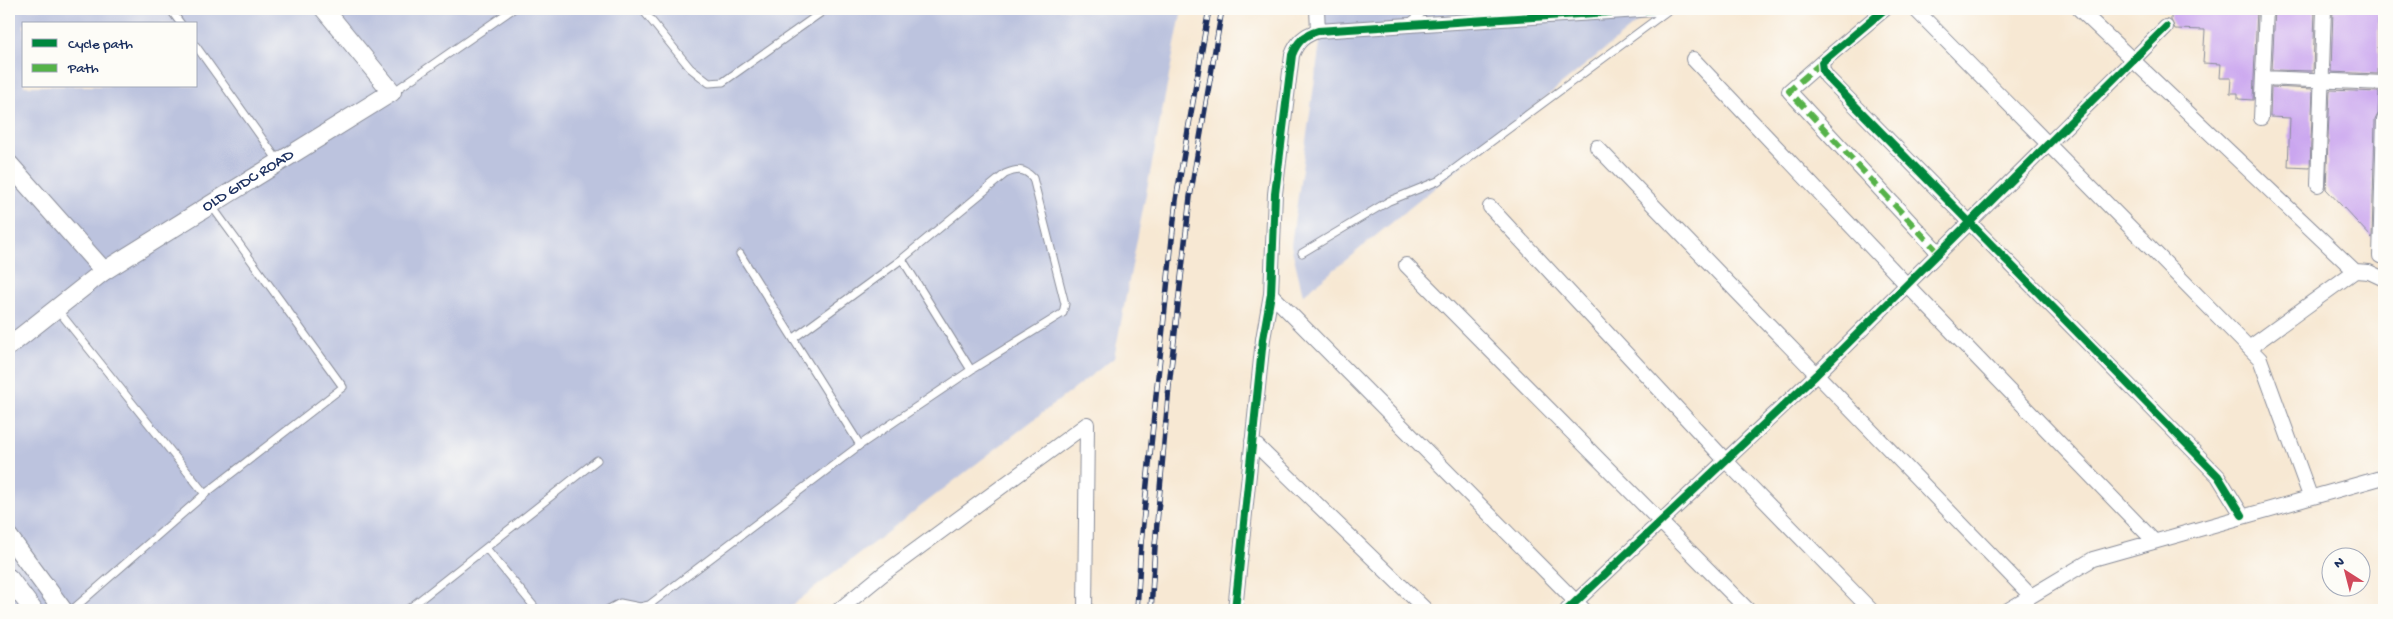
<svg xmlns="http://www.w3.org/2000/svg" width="2393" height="619" font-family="'Gochi Hand',sans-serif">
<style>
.industrial{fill:#bcc3de;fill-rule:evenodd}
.building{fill:#caa6ef}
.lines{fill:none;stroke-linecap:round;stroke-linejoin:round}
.service-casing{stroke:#898c98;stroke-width:9}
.minor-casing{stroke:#898c98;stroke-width:16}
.tertiary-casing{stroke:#898c98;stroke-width:20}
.service{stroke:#fff;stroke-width:7}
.minor{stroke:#fff;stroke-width:14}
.tertiary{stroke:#fff;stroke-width:18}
.rail-casing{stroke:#1b2f5e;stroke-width:5.5}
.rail{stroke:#fdfcf7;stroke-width:4;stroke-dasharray:11;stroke-linecap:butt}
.quiet{stroke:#55b248;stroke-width:6;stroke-dasharray:12 6;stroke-linecap:butt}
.cycleway-casing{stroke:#fdfcf7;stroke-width:11}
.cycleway{stroke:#00873e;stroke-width:8}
.labels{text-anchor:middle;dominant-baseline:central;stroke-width:4;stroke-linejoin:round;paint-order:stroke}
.street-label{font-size:16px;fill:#1b2f5e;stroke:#fdfcf7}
</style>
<rect width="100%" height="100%" fill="#fdfcf7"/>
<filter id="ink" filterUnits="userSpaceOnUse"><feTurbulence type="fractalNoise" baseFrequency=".02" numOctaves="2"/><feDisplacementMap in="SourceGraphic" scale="10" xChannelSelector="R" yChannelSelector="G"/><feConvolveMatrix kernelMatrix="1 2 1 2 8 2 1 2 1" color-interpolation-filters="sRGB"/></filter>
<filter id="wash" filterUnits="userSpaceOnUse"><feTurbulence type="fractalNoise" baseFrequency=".0096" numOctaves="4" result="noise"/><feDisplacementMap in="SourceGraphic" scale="20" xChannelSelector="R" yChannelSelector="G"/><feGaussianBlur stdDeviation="1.12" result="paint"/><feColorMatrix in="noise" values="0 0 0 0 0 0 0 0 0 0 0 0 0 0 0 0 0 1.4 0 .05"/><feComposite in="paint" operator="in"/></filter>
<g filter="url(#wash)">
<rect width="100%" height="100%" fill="#f7e8d3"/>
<!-- industrial -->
<path class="industrial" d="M9,9h1173l-68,349 -328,252h-777zM24,24h172v62h-172z
M1325,9h329l-351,286 -12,-50z"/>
<g id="blocks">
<!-- building -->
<path class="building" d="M2171,9h86l-4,91 -15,-1v-6h-8l1,-15h-11l1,-14 -18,-1 2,-33 -30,-1 -4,-9z
M2275,9h40l-2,62 -41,-1z
M2333,9h45v65l-47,-2z
M2271,87l42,2 -3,79 -22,-1 2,-49 -20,-1z
M2330,90l49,2 -1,22 -3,6 -3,118 -46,-49z"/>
</g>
</g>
<g filter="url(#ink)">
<use href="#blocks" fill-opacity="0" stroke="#898c98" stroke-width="1"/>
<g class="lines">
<!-- service casing -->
<g class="service-casing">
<path id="service" d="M170,9l11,15
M642,9l48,59 19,15 14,-1 103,-73
M1410,22l17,-13
M196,46l83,116
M393,92l120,-83
M1302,253l87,-52 49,-20 232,-172
M740,254l120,191
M902,259l69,111
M57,309l148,185
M486,548l51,62
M72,610l133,-116 138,-107 -132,-182
M407,610l190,-150
M607,610l13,-7 20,4 9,-2 211,-160 111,-75 92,-57 2,-9 -32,-126c-9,-10 -16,-9 -28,-4l-103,85 -108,79"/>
</g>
<!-- minor casing -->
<g class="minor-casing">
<path id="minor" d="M1317,9l1,22
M1885,9l-63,53 1,9 4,6 391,399 24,39
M1915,9l345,350 50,137
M2079,9l276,262
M1693,59l213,225 248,257
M1822,62l-33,29 150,162
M2263,78l121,5
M2261,118l5,-109
M1597,147l433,448
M2318,185l6,-176
M1490,207l235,253 146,150
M2380,256l4,-136
M1406,265l342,345
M1271,294l313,316
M2249,348l106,-77 14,1 15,7
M1252,441l174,169
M839,610l44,-36 204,-150 -2,186
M1235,610l28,-271 8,-45 4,-100 17,-139c5,-13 12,-20 26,-24l337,-22
M1567,610l249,-235 350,-348
M2008,610l85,-51 291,-82"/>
</g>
<!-- tertiary casing -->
<g class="tertiary-casing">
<g id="tertiary">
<path d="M9,164l95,107"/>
<path id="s1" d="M9,346l95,-75 288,-179 -68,-83"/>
<path d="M9,537l54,73"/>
<path d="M9,578l24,32"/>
</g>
</g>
<!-- service -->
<use href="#service" class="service"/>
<!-- minor -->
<use href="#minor" class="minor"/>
<!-- tertiary -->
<use href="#tertiary" class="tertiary"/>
<!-- rail casing -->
<g class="rail-casing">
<path id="rail" d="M1137,610l4,-67 35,-343 33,-191
M1151,610l4,-64 14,-160 21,-189 32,-188"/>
</g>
<!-- rail -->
<use href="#rail" class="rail"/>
<!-- quiet -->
<path class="quiet" d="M1822,62l-33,29 150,162"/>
<!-- cycleway casing -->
<g class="cycleway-casing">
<path id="cycleway" d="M1885,9l-63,53 1,9 4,6 391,399 24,39
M1235,610l28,-271 8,-45 4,-100 17,-139c5,-13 12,-20 26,-24l337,-22
M1567,610l249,-235 350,-348"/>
</g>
<!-- cycleway -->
<use href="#cycleway" class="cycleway"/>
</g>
</g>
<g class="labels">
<!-- street labels -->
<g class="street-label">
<text stroke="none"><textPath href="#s1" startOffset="291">OLD GIDC ROAD</textPath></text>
</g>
</g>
<!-- margin -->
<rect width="2393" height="619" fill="none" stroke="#fdfcf7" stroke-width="30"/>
<!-- legend -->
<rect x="22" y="22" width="175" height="65" fill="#fdfcf7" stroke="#a3aaba"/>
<rect x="32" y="39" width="25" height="8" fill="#00873e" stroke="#a3aaba"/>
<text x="68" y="48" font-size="15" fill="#1b2f5e">Cycle path</text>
<rect x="32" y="64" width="25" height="8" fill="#55b248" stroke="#a3aaba"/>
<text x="68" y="72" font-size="15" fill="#1b2f5e">Path</text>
<!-- north arrow -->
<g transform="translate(2346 572) rotate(324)"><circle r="24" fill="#fdfcf7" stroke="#a3aaba"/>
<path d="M0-4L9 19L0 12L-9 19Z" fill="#d1495b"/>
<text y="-8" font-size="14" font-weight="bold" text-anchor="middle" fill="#1b2f5e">N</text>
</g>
</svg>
